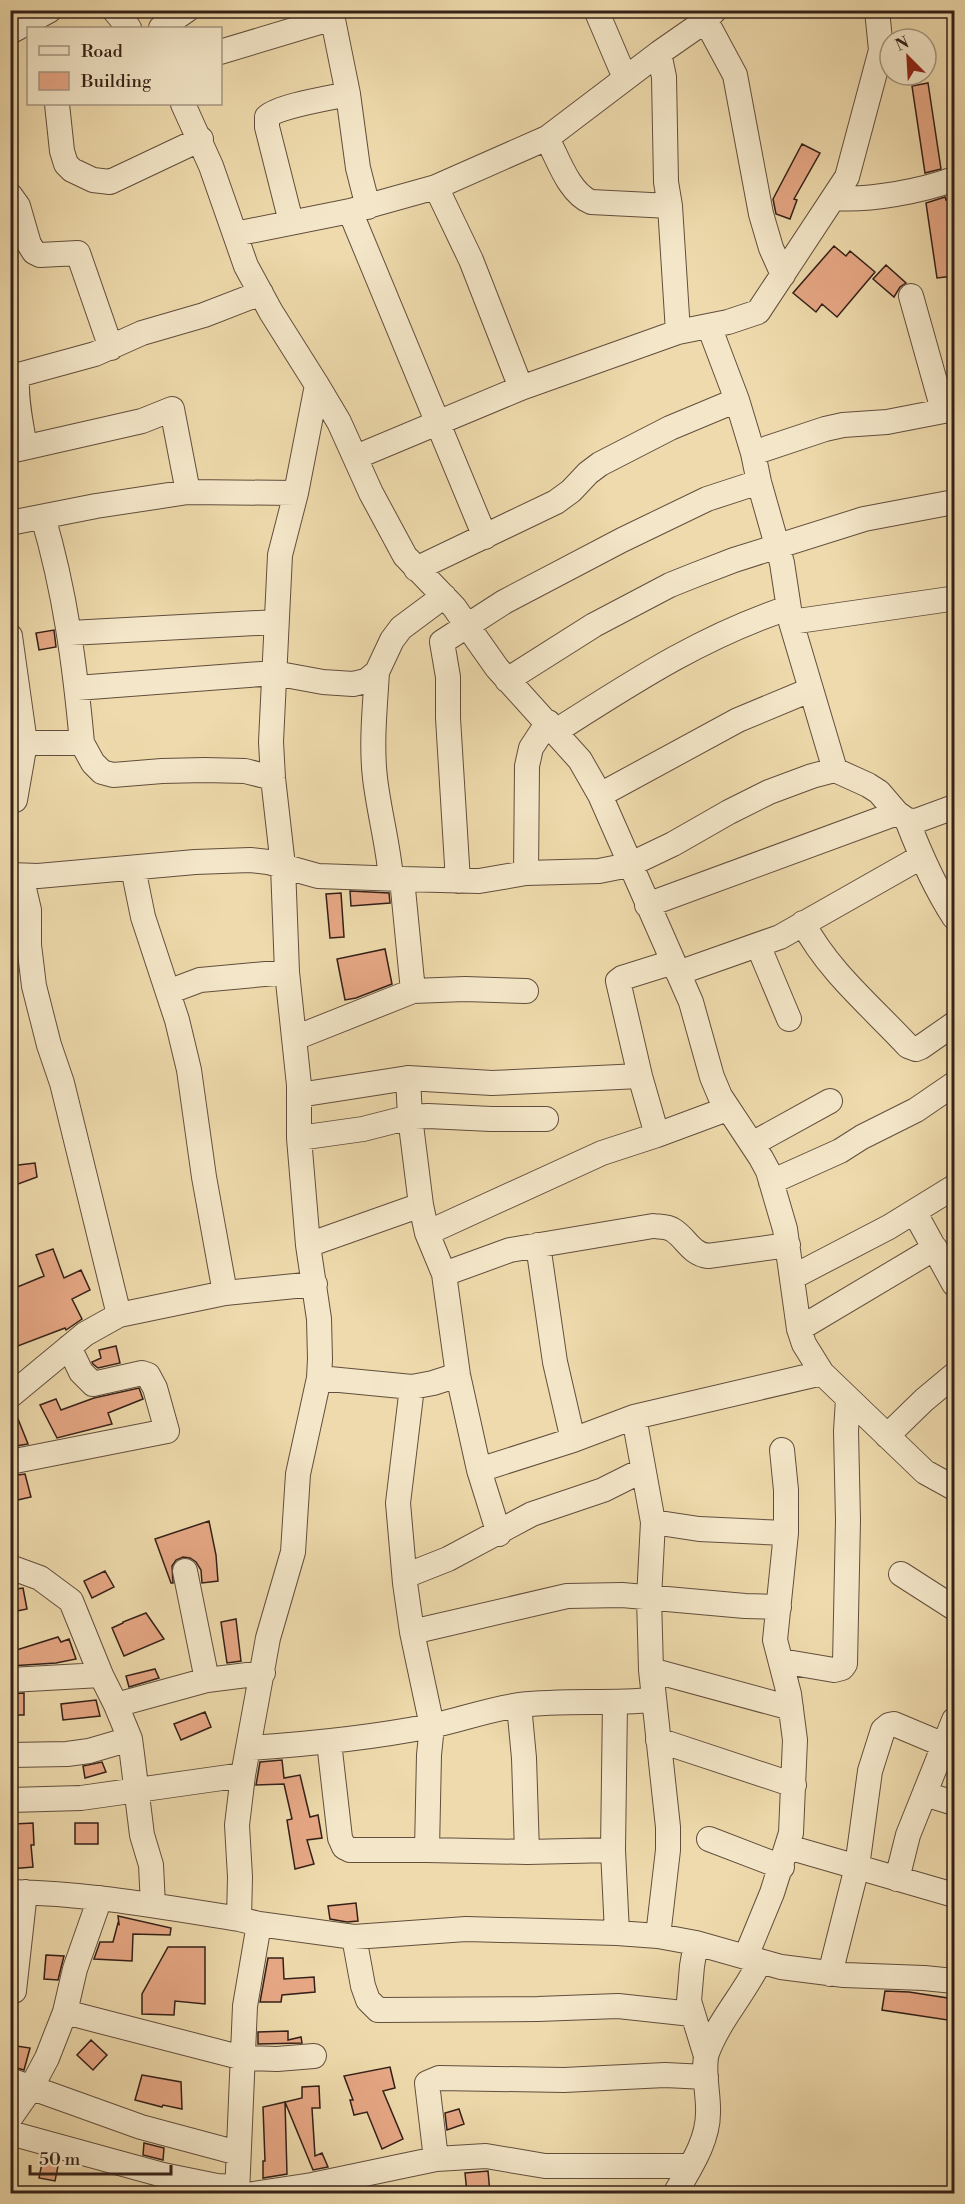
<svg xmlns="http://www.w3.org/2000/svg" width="965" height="2204" font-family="'Libre Bodoni',serif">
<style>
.green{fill:#babf89;stroke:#777050;stroke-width:1.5}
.building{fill:#e7a885;stroke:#342018;stroke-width:1.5}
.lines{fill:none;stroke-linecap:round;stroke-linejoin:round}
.minor-casing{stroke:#624e3d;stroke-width:26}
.minor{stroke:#f4e7c9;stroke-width:24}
</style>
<rect width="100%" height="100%" fill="#eedaac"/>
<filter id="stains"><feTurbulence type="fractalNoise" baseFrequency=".00333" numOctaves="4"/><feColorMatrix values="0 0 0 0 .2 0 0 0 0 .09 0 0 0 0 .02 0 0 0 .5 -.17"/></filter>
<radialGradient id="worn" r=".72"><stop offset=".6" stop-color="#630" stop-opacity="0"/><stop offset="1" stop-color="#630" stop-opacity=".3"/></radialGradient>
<!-- green -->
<path class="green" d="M954,660v81l-5,-79z"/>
<!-- building -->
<path class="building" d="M928,83l13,86 -16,4 -13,-87z
M802,144l18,9 -26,46 3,1 -7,19 -14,-5 -3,-15z
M945,197l1,3 3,-1 5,35v42l-17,2 -11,-75z
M834,246l12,10 4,-5 25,21 -38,45 -15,-13 -6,8 -23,-19z
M886,265l20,18 -6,4 -6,10 -21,-18z
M54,630l2,17 -17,3 -3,-17z
M350,891l39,2 1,10 -39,3z
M341,893l3,44 -14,1 -4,-44z
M385,949l7,35 -36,14 -11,2 -8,-41z
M35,1163l2,14 -27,10v-21z
M53,1249l11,29 17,-8 9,20 -18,9 10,20 -16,11 -1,-2 -55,21v-31l7,-4 -7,-15v-9l34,-14 -8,-21z
M116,1346l4,17 -22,5 -5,-4 -1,-2 9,-4 -2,-8z
M139,1388l4,11 -35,14 4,11 -55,14 -17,-33 16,-6 5,11 33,-12z
M14,1409l14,35 -18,3v-37z
M25,1474l6,23 -18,4 -3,-10v-15z
M209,1521l7,34 2,26 -16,2 -1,-13 -5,-8 -6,-4 -7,-1 -7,3 -4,6 1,17h-2l-16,-44z
M105,1571l9,16 -22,11 -8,-17z
M23,1588l4,21 -15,3 -2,-22z
M146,1613l18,26 -40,17 -12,-28 11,-5v-1z
M236,1619l5,42 -14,2 -6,-41z
M58,1637l3,5 8,-3 7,20 -20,4 -46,3v-14z
M155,1669l4,9 -30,9 -3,-11z
M24,1693v22h-14v-21z
M96,1700l4,16 -37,4 -2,-16z
M205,1712l6,15 -30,13 -7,-16z
M282,1760l2,18 16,-3 10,42 8,-2 4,23 -15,2 7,24 -19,5 -8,-49 5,-1 -8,-35 -28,1 4,-23z
M102,1762l4,10 -21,6 -2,-12z
M33,1823l1,22h-3l2,22 -23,2v-18h6l-2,-27z
M75,1823h23v21h-23z
M356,1903l2,18 -11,1 -17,-3 -2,-13z
M118,1916l53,12 -1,7 -37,-1 -1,27 -38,-2 6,-17h13l5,-19 1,1z
M168,1947h37v57l-30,-3 -1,14 -32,-1v-20z
M46,1955l18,1 -6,24 -14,-1z
M268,1958h15l1,21 30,-2 1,15 -33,3 -1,7h-21z
M885,1991l24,1 45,7v22l-72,-11z
M288,2031v9l13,-3 1,6 -44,1v-12z
M91,2040l16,15 -14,15 -16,-15z
M10,2045l20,3 -6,22 -14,-4z
M390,2067l5,21 -12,3 20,48 -21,10 -15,-37 -13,3 -4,-15h3l-9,-24z
M142,2075l39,7 1,27 -19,-4 -1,2 -27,-7z
M319,2086l1,22h-8l3,48 7,-3 6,14 -15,3 -28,-68 17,-4v-11z
M285,2102l2,72 -24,4v-17h2l-2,-54z
M459,2109l5,15 -17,6 -2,-17z
M144,2143l20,5 -1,12 -20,-5z
M43,2158l16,3 -4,20 -16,-3z
M488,2171l2,22h-23l-2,-20z"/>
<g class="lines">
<!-- minor casing -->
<g class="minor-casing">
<path id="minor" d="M114,10l15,18
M331,10l17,84 10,74 10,39
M596,10l29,68
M700,10l35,65 26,139 10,34 12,27
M161,28l26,-18
M10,32l40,-22
M220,52l113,-34
M659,53l5,24 2,105 4,24 8,126
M57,104l5,47 4,13 6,6 21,10 17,2 91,-43
M183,104l28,62 35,100 25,46 46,73 -21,108 -16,62 -9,187 2,36 10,88 4,106 12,113v53l9,107 11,74 1,40 -1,19 -21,96 -5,78 -25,86 -25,137 -6,50 3,52 -1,42
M547,138c11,21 22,55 44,64l79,4
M436,187l35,73 50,128
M10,195l8,11 11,38 5,8 6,3 38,-2 33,95
M835,198c34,3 87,-7 119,-19
M350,211l135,326
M291,222l-24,-95v-10c11,-11 63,-19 81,-23
M235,234l115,-23 86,-24 111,-49 112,-85 46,-32 10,-11
M911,296l32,114
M709,326l28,74 16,53 6,29 23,81 9,59 44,148
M317,385l22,37 32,71 34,63 49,51 43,61 83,92 20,35 91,207 21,75 8,19 41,62 7,13 17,58 14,100 5,15 18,29 103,99 29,16
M25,447c-4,-23 -9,-45 -8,-68l5,-5 73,-20 47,-21 62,-18 57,-22
M10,451l132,-30 30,-12 16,83
M753,453l72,-24 18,-4 44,-3 67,-13
M356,457l165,-69 157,-56 50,-10 30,-10 89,-135 34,-127 -4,-40
M43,517c22,74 32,149 39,226
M10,523l86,-17 92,-14 108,1
M416,569l140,-67 15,-11 17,-18 12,-9 70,-36 67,-28
M791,622l159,-23
M70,633l206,-11
M10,636l15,107 -10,57
M377,672c-2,35 -6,71 -2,106 4,34 13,66 16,100
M507,680l87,-55 76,-40 25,-10 39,-15 130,-41 90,-17
M77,688l197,-15 49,9 30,2 13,-3 11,-9 15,-32 9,-12 43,-32
M556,731c77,-49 145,-94 232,-123
M25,743h57l11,20 9,9 11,3 49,-4 43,-1 40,1 28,7
M600,795l138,-75 72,-30
M907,820c13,34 27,66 47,97
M133,868l10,49 34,103 12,50 15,107 21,116
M526,873l1,-107 4,-18 17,-26
M10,875l28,1 157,-14 55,-2 18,2 50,14 84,3 77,2 47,-8 73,-2 30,-6 44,-21 56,-32 40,-20 43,-16 23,-6 33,15 11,7 18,21 10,7 9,1 38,-14
M21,876l8,34v35l5,41 15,59 13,38 57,232
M402,879l11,112 52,-2 61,2
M458,881l-10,-163v-41l-6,-35 62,-40 118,-62 85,-41 52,-17
M647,905l250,-92
M803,923c25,48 69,84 105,123l8,3 5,-2 33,-23
M758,945l31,74
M678,973l102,-36 141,-80
M168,992l32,-12 87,-8
M295,1038l118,-47
M408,1078l2,39 11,88 6,28 17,41 14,101 21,95 20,64
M299,1095l109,-17 84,5 148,-7
M657,1135l70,-26
M299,1138l64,-9 47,-12 18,-1 63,3h55
M752,1144l78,-43
M771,1182l69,-31 22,-14 54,-27 38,-26
M915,1213l39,71
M427,1233l175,-80 55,-18 -17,-59 -22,-95 4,-3 51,-16
M308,1245l113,-40
M538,1245l17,117 18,78
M444,1274l66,-24 143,-24c6,1 14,0 20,4 13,8 18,24 35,26l80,-11
M793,1277l96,-50 65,-40
M799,1329l136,-81
M319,1378l93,9 21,-4 25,-8
M412,1387l-14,116 7,80 7,49 20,94 -3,29 -2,95 100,2 86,-2
M10,1396l75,-62 34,-19 106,-22 90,-9
M634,1417l19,105 -4,76 2,72 17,157v23l-10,86
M887,1436l37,-36 30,-25
M10,1462l157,-31 -12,-43 -7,-13 -6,-2 -49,11 -12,-12 -12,-25
M479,1470l94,-30 61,-23 188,-44
M653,1522l46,7 87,4
M10,1567l30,11 31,23 30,74 15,30 14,34 2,15 10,81 9,30 2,40
M185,1571l22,109
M901,1574l53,34
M405,1576l43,-17 84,-45 71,-24 40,-20
M412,1632l155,-36 55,-1 123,11 34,1
M781,1661l53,9 8,-2 3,-4 3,-144 -2,-89 2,-32
M651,1670l140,38
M10,1680l91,-5
M615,1703l-2,147 4,83
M116,1705l91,-25 56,-7
M519,1705l5,53 3,94
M658,1740l136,45
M329,1742l11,96 4,9 6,3h77
M249,1748c61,-4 121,-10 182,-22 30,-6 58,-17 89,-21 44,-5 88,-1 132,-5
M10,1755l57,-1 22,-3 41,-12
M925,1794l29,9
M10,1800l71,-2 162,-23
M709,1839l73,28
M788,1847l166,48
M897,1879l11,-44 36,-90
M10,1892c77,1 153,15 229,27l20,5 95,13 112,-8 151,4 41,3 38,7 85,24 63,8 80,3 30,3
M354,1937l9,49 5,14 10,10 160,-1 80,-3 74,8
M696,1943l-4,23 -3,35 17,55
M746,1956l26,-63 19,-60 4,-93 -6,-46 -14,-54 11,-107v-43l-4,-40
M830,1974l27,-107 13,-96 13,-41 6,-5 5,-1 50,21 10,-25
M14,1991l11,-99
M65,2012l178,46 34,1 37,-3
M10,2080l131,47 97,26
M10,2118l21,-30 16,-30 18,-46 10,-43 25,-71
M10,2133l153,42 54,11 19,1
M690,2166h-145l-59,-10 -50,3 -9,-76 12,-5 125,2 101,-5 41,2
M237,2194l8,-188 14,-82
M253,2194l59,-9 124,-26
M675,2194c14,-25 33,-52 33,-81 1,-17 -6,-44 -1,-60 12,-33 38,-60 53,-92"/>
</g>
<!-- minor -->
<use href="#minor" class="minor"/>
</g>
<!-- margin -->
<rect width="965" height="2204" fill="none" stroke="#eedaac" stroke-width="36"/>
<rect x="12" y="12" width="941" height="2180" fill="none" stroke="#342018" stroke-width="3"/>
<rect x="18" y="18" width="929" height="2168" fill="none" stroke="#342018" stroke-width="1.5"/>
<!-- legend -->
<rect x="27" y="27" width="195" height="78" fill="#f4e7c9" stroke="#a79782" stroke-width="1.5"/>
<rect x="39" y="46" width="30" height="9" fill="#f4e7c9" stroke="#a79782" stroke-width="1.5"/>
<text x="81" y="57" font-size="18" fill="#342018">Road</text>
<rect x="39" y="72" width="30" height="18" fill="#e7a885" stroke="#a79782" stroke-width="1.5"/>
<text x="81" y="87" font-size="18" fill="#342018">Building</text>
<!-- north arrow -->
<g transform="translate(908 57) rotate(336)"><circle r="28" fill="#f4e7c9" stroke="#a79782" stroke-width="1.5"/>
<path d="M0-4.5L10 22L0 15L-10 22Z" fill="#8f2418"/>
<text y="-9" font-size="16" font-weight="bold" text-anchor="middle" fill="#342018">N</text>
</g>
<!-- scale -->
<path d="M30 2165v9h141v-9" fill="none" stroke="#342018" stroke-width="3"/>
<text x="39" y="2165" font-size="18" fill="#342018" stroke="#f4e7c9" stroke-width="4.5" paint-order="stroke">50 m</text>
<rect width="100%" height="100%" filter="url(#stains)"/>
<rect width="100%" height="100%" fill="url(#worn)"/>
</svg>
